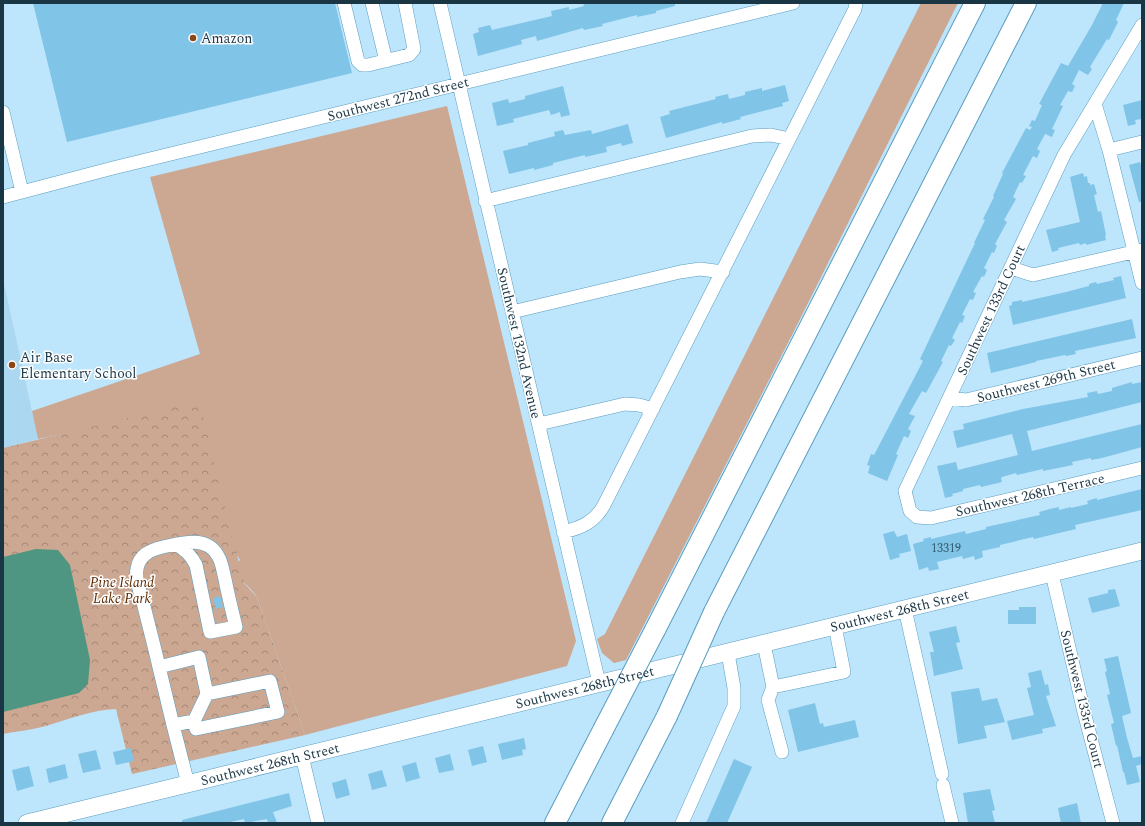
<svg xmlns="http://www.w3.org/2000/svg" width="1145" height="826" font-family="Spectral,serif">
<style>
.built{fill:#acd7f0}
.green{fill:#cca791}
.forest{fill:url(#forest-crowns)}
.water{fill:#4e9681}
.building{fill:#80c4e8}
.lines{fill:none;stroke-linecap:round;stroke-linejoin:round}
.minor-casing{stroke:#5a9ec1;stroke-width:14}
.major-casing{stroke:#5a9ec1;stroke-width:18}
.highway-casing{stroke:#5a9ec1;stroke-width:22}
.minor{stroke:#fff;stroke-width:13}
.major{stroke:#fff;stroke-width:17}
.highway{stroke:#fff;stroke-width:20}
.highway-bridge-casing{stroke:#5a9ec1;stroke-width:22;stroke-linecap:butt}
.highway-bridge{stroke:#fff;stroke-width:20}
.poi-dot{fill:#8a4817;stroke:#fff;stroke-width:1.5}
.labels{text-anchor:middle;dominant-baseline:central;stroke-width:3;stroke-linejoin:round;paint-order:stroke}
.number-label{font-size:12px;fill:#345a6e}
.poi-label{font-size:14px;fill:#1a3645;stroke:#fff;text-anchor:start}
.street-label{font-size:14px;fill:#1a3645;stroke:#fff}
.park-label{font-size:14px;font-style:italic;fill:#5e2b02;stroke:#fff}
</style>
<defs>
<pattern id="forest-crowns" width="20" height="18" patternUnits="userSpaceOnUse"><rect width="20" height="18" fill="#cca791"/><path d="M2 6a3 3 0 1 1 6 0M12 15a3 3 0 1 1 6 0" fill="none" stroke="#a58978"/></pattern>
</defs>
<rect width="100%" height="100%" fill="#bde5fb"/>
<!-- built -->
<path class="built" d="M3,279l35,160 -35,9z"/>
<!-- green -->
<path class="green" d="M921,3h37l-167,334 -165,323 -12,3 -12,-10 -5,-14 8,-5z
M447,106l129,535 -9,25 -262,69 -48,-138c-7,-11 -17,-16 -25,-28l8,-9 -15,-24 -117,-111 -70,14 -6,-28 168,-57 -50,-177z"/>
<!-- forest -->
<path class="forest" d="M199,401l45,182 13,14 48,138 -173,39 -16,-65c-24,1 -47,10 -70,17 -14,4 -29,5 -43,8v-286z"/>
<!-- water -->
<path class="water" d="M36,549l22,1 12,15 20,95 -2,24 -9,9 -76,19v-155z"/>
<!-- building -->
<path class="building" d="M33,3h302l17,70 -285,69z
M583,3h92v3l-19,5v2l-19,4v-2l-35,9 1,2 -19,4 -1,-2 -46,13 -1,-5 -15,4 1,4 -44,12 -5,-22 6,-2 -1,-4 12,-3 2,5 60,-14 -1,-5 18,-4v3l15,-4z
M1103,3h21l-8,17 2,2 -9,18 -2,-1 -17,28 2,2 -4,6 -9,-5 -7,14 3,2 -3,6 -4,-1 -8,14 3,1 -11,23 3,1 -3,7 -7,-3 -8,15 3,2 -3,7 -4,-2 -10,19 3,1 -4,7 -2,-1 -7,15 3,2 -12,21 3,2 -12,22 2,2 -3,7 -2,-1 -8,16 3,2 -3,7 -2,-1 -9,16 3,1 -3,7 -3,-1 -8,16 3,1 -3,7 -2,-1 -8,16 3,2 -4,6 -2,-1 -8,16 2,1 -17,31 -4,-2 -13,23 6,2 -7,13 3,2 -3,7 -4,-2 -8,18 2,1 -11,26 -19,-8 2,-7 -3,-1 4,-11 3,1 49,-94 -3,-2 55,-116h-1l11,-23 -2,-1 11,-22 -1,-1 10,-22 -1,-1 24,-45 4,2 2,-3 -3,-1 3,-6 3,1 7,-16 -3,-1 22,-41 7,3 24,-41z
M785,85l4,16 -7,2 1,3 -43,11 1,2 -19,5v-2l-56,16 -6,-21 10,-3 -1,-3 47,-12 -1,-2 13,-3 1,5 16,-4v-3l17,-4v3z
M563,86l7,29 -9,2 -1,-5 -9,3 -2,-5 -36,9 1,3 -17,4 -5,-23 16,-4 1,4 16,-4v-3z
M1142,100v19l-7,1 1,4 -8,2 -5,-21z
M628,124l5,19 -11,3 -1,-3 -15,4 1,5 -22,5v-2l-32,8v2l-19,5v-2l-25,6 -6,-23 25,-6v-2l27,-7 -1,-4 9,-2 2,5 26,-5 1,4z
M1140,162l1,3h1v37h-3l-10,-37z
M1083,173l1,4 3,-1 1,7h2v2l4,-1 3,10 -3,1 4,17 3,-1 5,24 -1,1 1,4 -20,5v-2l-6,2 -1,-2 -21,5 1,2 -7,2 -6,-22 34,-8 -10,-45z
M1121,276l5,22 -113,27 -4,-19 3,-1v-3l10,-2v2l44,-10 23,-6v-2l7,-2 1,2 17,-4 -1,-2z
M1132,319l4,19 -61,13 1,3 -10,2 -1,-1 -29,6v1l-45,11 -4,-20z
M1132,382v2l10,-2v20l-115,29 5,20 110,-27v23l-40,11 -11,2v-2l-19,4 1,3 -30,6v-2l-26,6 -1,-2 -14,4 -1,1 1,4 -21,5 -1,-2 -17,4v2l-11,3 1,2 -8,2 -8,-32 19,-4 2,8 60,-15 -6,-21 -55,14 -4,-17 11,-2 -1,-5 60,-15 65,-12 -1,-4 10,-2 1,3 14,-3v-3z
M1142,489v21l-67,15 1,4 -42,10 -1,-2 -33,8v2l-18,4 1,6 -8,3 -1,-4 -11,3 -1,-3 -25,6 2,7 -10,2 -1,-4 -9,3 -6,-26 11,-3 -1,-2 8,-2v2l34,-8 1,3 20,-5v-2l54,-12 -1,-3 11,-3 9,-2v3l12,-3v1l17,-4 -1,-3 10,-3v2z
M894,531l3,6 10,-3 4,17 -12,3 1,3 -10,3 -7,-26z
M1115,589l5,17 -28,7 -4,-15 20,-5v-3z
M220,596l3,11 -7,2 -3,-11z
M1019,607h17v17h-28v-14h11z
M956,626l4,16 -4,1 7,26 -29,7 -4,-24h4l-5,-20z
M1118,656l13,57 -9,3 5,22 6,20 9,-2v8l-6,2 4,16 -13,3 -3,-13h-1l-6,-27 -1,1 -5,-22 3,-1 -7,-28 3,-1 -5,-22 2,-1 -3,-12z
M1041,670l4,15 3,-1 2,11 -4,1 10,30 -14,3 1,4 -31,7 -5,-19 27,-6 -7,-27 4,-1 -3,-14z
M979,688l3,13 15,-3 8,24 -21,4 3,12 -29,6 -7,-52z
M815,703l5,21 3,-1 1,4 31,-7 4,17 -61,15 -10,-42z
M524,738l2,11 -4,1 1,5 -21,5 -4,-16z
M483,746l4,16 -15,4 -4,-16z
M131,748l3,13 -18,4 -3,-13z
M96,750l5,19 -18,4 -5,-19z
M450,754l4,16 -15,3 -4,-15z
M734,759l18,8 -25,56h-21z
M416,762l4,16 -14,4 -4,-16z
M65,764l3,14 -19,5 -3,-14z
M29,766l5,20 -17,5 -5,-21z
M382,770l5,16 -15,4 -4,-16z
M346,779l4,16 -14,4 -4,-16z
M990,789l5,21 -3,1 3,12h-27l-5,-30z
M289,793l3,13 -19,6 4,11h-9l-1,-4 -22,4 -1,-4 -18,4h-44v-3z
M1077,803l4,20h-20l-3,-15z"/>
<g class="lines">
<!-- minor casing -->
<g class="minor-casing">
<path id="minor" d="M344,3l14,58 4,4h6l41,-10 5,-6 -9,-46
M372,3l14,58
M440,3l159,680
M1142,25l-78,130 -159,336 5,20 7,6 14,1 211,-50
M1095,104l14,46 33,133
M3,112l19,80
M1109,150l33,-8
M3,197l110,-29 680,-165
M485,201l267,-65 19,-1 18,4
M1011,268l22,7 109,-25
M512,312l168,-40 20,-3 23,3
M949,398l17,2 176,-42
M539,424l86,-20 14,1 14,4
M563,532c18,-4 32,-10 41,-27l251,-496 1,-6
M176,544c9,6 15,11 20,21l14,67 26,-5c-4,-16 -8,-32 -11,-48 -2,-7 -3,-17 -7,-23 -11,-21 -37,-13 -55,-9 -13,3 -24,8 -26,22 -2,11 3,22 6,33 5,21 11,43 16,65l40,-10 8,37
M1052,574l32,138 29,111
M905,609l37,165
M764,644l9,43 71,-15 -9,-46
M159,667l14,58
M773,687l-5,13 14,52
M302,756l16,67
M188,784l-15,-59 21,-4 2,8 82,-17 -8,-31 -63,13 -13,27
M943,785l9,38
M682,823l52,-117v-18l-6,-35"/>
</g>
<!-- major casing -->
<g class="major-casing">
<g id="major">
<path id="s1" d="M27,823l1115,-272"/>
</g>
</g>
<!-- highway casing -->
<g class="highway-casing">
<path id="highway" d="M714,612l312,-609
M655,630l320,-627
M555,823l48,-93
M612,823l55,-107"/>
</g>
<!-- minor -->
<use href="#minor" class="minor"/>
<!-- major -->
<use href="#major" class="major"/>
<!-- highway -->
<use href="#highway" class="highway"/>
<!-- highway-bridge casing -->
<g class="highway-bridge-casing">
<path id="highway-bridge" d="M667,716l47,-104
M603,730l52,-100"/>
</g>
<!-- highway-bridge -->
<use href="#highway-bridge" class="highway-bridge"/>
</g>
<!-- markers -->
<g class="poi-dot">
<circle cx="193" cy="38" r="4"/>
<circle cx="12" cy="365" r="4"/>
</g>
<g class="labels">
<!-- number labels -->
<g class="number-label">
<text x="946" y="548">13319</text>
</g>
<!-- poi labels -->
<g class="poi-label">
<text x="201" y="38">Amazon</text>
<text x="20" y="357">Air Base<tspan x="20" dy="16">Elementary School</tspan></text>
</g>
<!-- street labels -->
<g class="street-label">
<text transform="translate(398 99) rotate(-14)">Southwest 272nd Street</text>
<text transform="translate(991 310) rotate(-65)">Southwest 133rd Court</text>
<text transform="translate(519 343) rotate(77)">Southwest 132nd Avenue</text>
<text transform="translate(1046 381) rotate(-14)">Southwest 269th Street</text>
<text transform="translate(1030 495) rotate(-13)">Southwest 268th Terrace</text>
<text stroke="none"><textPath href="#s1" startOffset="898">Southwest 268th Street</textPath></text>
<text stroke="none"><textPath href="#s1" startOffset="574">Southwest 268th Street</textPath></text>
<text transform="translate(1082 699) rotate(76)">Southwest 133rd Court</text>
<text stroke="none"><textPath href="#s1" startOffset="250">Southwest 268th Street</textPath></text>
</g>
<!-- park labels -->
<g class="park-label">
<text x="122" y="582">Pine Island<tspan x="122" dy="16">Lake Park</tspan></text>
</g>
</g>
<!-- border -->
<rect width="1145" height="826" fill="none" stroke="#1a3645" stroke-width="8"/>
</svg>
